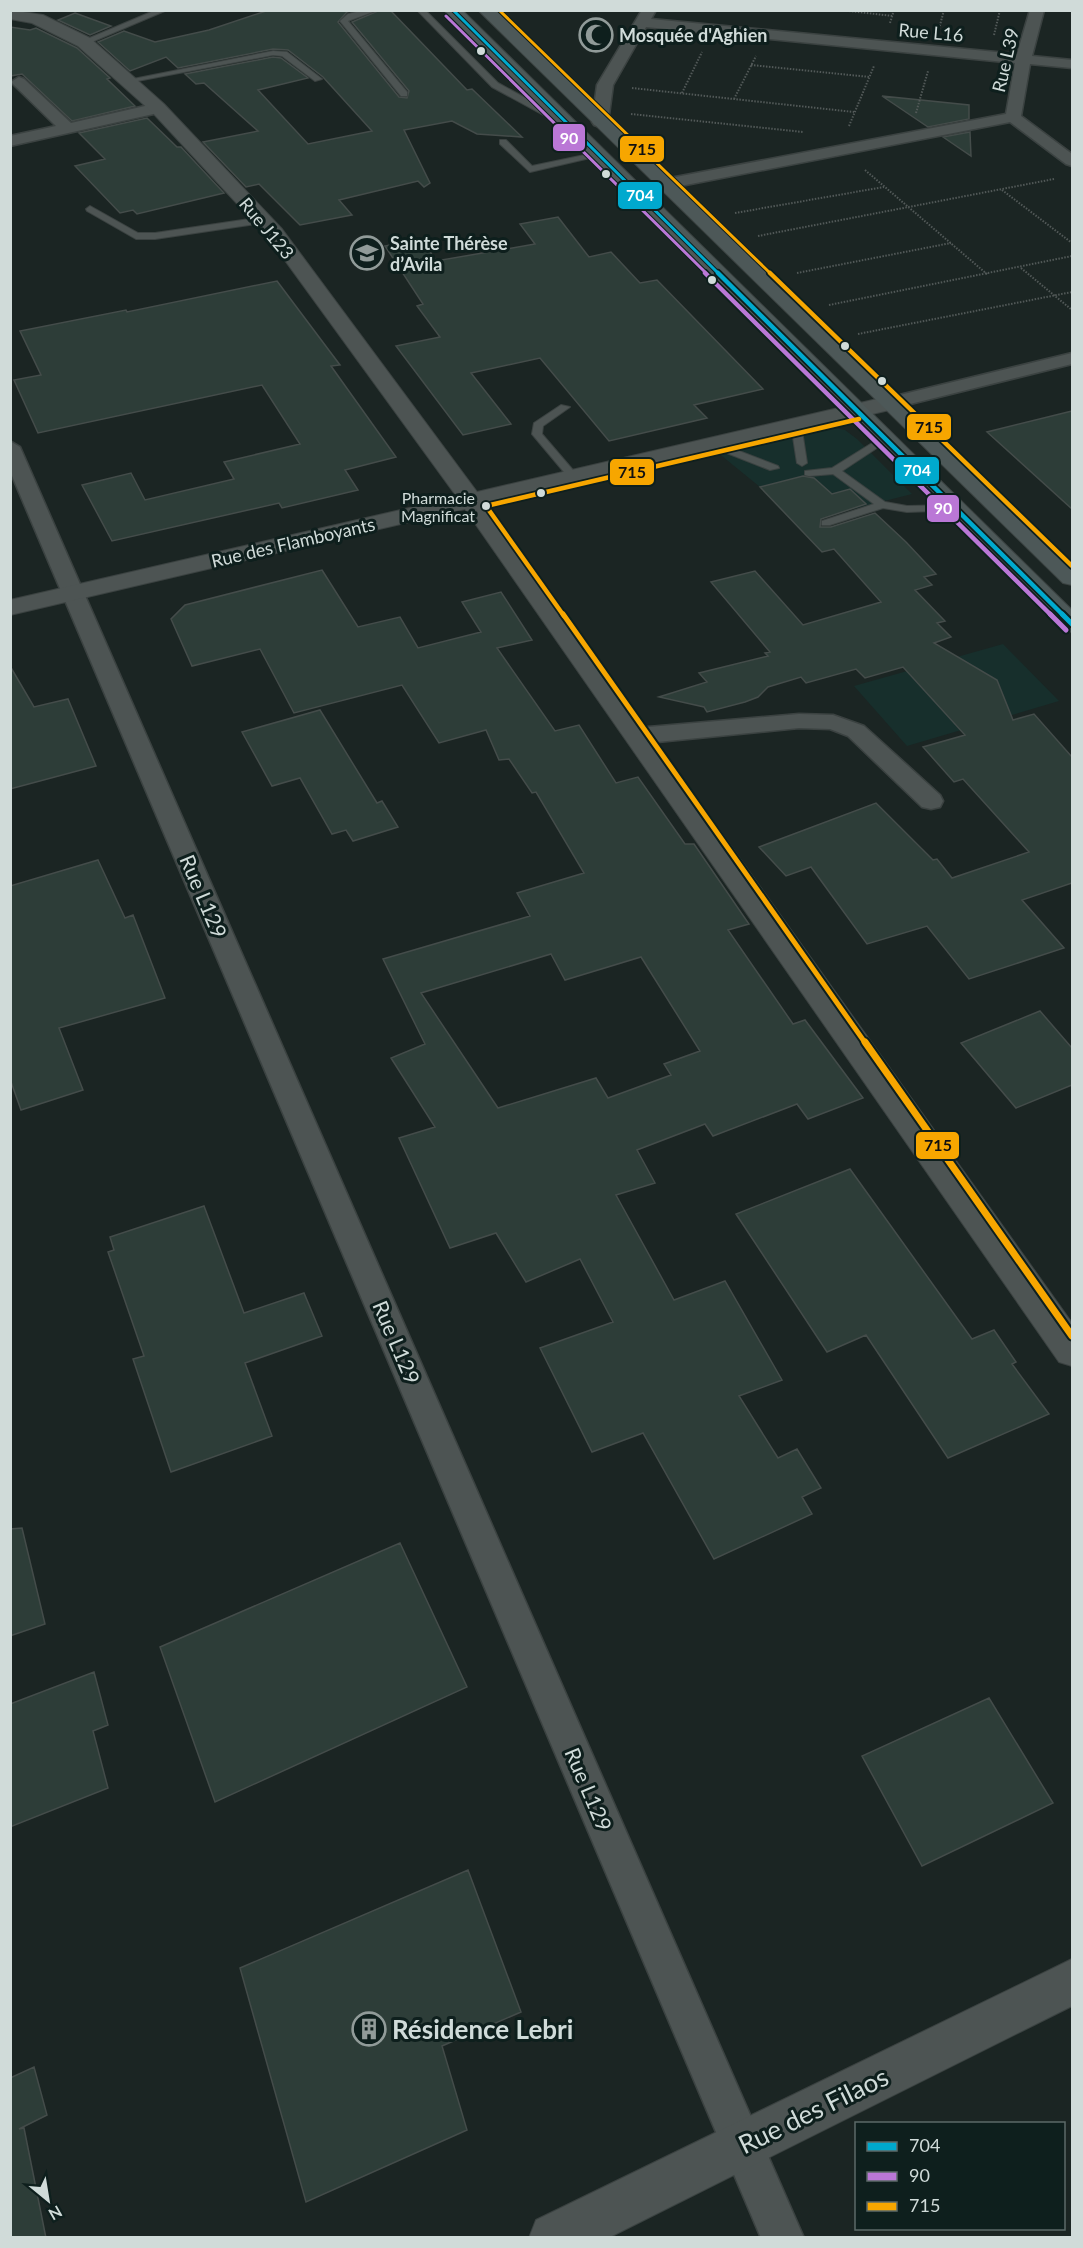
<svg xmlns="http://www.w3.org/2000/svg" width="1083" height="2248" font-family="Lato,sans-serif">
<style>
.built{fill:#172f2c}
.building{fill:#2d3d38;stroke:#444c4a;stroke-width:1.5;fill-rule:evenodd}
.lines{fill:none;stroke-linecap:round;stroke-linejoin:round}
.service-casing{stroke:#3b4241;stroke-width:2}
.minor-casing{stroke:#3b4241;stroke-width:3}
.tertiary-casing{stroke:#3b4241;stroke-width:2}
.secondary-casing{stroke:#3b4241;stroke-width:2}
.path{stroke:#525958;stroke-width:2;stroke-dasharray:1.5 1.5;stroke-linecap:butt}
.service{fill:#4d5453;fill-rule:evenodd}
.minor{fill:#4d5453;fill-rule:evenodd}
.tertiary{fill:#4d5453;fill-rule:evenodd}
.secondary{fill:#4d5858;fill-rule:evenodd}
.bus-1-far2-casing{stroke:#0e1f1d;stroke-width:5}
.bus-1-far1-casing{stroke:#0e1f1d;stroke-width:8}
.bus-1-casing{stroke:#0e1f1d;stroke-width:9}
.bus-2-far2-casing{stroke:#0e1f1d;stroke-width:5}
.bus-2-far1-casing{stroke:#0e1f1d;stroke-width:8}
.bus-2-casing{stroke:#0e1f1d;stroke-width:9}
.bus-3-far3-casing{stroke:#0e1f1d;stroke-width:5}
.bus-3-far2-casing{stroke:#0e1f1d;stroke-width:8}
.bus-3-far1-casing{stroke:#0e1f1d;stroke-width:9}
.bus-3-casing{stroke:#0e1f1d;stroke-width:11}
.bus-1-far2{stroke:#00a9ce;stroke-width:3}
.bus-1-far1{stroke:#00a9ce;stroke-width:4.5}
.bus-1{stroke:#00a9ce;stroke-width:5}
.bus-2-far2{stroke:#ba77d6;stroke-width:3}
.bus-2-far1{stroke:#ba77d6;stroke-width:4.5}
.bus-2{stroke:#ba77d6;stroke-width:5}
.bus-3-far3{stroke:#f7a600;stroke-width:3}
.bus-3-far2{stroke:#f7a600;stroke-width:4.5}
.bus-3-far1{stroke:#f7a600;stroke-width:5}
.bus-3{stroke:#f7a600;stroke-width:7}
.bus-dot{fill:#d0dbd9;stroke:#0e1f1d;stroke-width:2}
.labels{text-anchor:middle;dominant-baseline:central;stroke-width:6;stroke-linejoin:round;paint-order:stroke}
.far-bus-label{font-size:16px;fill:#d0dbd9;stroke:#0e1f1d;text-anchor:end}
.far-street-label{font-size:18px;fill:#d0dbd9;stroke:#0e1f1d}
.far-poi-label{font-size:18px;font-weight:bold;fill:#d0dbd9;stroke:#0e1f1d;text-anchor:start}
.street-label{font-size:21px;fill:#d0dbd9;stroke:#0e1f1d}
.near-poi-label{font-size:26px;font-weight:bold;fill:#d0dbd9;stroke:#0e1f1d;text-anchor:start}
.near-street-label{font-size:26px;fill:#d0dbd9;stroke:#0e1f1d}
.line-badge{stroke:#0e1f1d;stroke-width:2}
.badge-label{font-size:16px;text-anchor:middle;font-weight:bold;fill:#fff}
.pale-badge-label{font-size:16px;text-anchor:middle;font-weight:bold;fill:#111}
</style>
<rect width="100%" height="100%" fill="#1b2523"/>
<!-- built -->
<path class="built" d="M827,426l18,4 12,9 55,55 -98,25 -36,-36 -18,4 -43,-35z
M1003,644l56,57 -152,45 -53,-60z"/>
<!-- building -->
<path class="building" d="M269,10h84l-6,2 -9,10 61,75 8,1 2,-7 -57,-69 28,-12h10l77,80 5,-1 50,48 -45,-3 -25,-13 -48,9 26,53 -6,4 -6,-6 -79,19 13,15 -52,10 -41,-41 -13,3 -43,-45 55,-11 -54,-48 -8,1 -11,-10 88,-17 8,1 27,20 -50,12 50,54 64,-13 -49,-54 -35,-27 -15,-1 -95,19 -12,-11 -36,14 -32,-29 26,-11 31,11 54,-12z
M75,13l36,13 -21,9 -32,-15z
M10,27l20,3 6,-2 41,20 33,30 -3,1 28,27 -63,15 -50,-47 -12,2z
M882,96l87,9v14l-41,8z
M147,118l30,29h4l43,46 -87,21 -4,-4 -13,3 -45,-47 30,-7 -26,-26z
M970,132l1,24 -28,-19z
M558,217l31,40 22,-5 29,31 17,-3 106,109 -69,16 13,13 -98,23 -69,-83 -69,15 40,51 -48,11 -67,-89 44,-9 -23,-31 6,-2 -38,-58 37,-7 14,22 99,-17 -15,-20z
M277,281l63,84 -9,1 65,91 -51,13 13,20 -76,18 -3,-5 -167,38 -30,-56 49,-12 14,27 89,-21 -10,-17 76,-18 -38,-59 -224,48 -24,-53 27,-5 -21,-44 106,-21 1,2z
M1072,411v98l-85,-77z
M803,476l11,2 18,16 18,-5 16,15 -45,15 -1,8h11l44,-14 31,29 30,32 -12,3 8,8 -17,5 30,31 -8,2 14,14 -17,6 63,37 16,40 21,-6 38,43v126l-50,17 42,48 -95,31 -42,-53 -60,18 -56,-77 -25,9 -27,-29 117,-44 57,57 4,-1 15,19 77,-26 -66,-73 -9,3 -31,-35 42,-12 -62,-68 -38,11 -9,-9 -50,14 -5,-6 -33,10 -10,10 -13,5 -38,10 -3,-5 -45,-10 48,-15 -8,-9 69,-17 -3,-3 5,-1 -59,-70 44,-11 48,54 78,-23 -47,-53 -12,3 -62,-65z
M322,570l36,57 42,-10 18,31 63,-16 -19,-30 39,-10 31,48 -35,8 58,83 24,-6 37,58 22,-6 47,67h9l55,80 -21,6 65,94 12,-4 58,78 -55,21 -11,-15 -84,32 -8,-12 -68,26 18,33 -39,12 58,105 51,-19 57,99 -43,16 39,62 19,-9 24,39 -19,9 10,17 -98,45 -71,-126 -51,19 -52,-104 73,-26 -33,-63 -54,23 -30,-49 -46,15 -51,-110 36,-11 -44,-69 34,-14 -42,-85 147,-43 -13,-23 67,-20 -48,-81 -4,1 -23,-34 -10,1 -13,-30 -47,13 -37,-58 -108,28 -34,-64 -68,17 -21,-47 14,-14zM551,954l14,26 76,-23 59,94 -36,13 7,11 -63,23 -12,-20 -98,30 -77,-115z
M10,666l24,41 34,-8 28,67 -86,23z
M320,710l57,93 5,-2 16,26 -45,14 -7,-11 -14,4 -32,-56 -28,8 -30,-54z
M98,860l27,58 8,-3 32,83 -106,30 24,62 -62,20 -11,-31v-193z
M1040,1011l32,37v37l-56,23 -55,-65z
M850,1169l122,170 22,-9 22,32 -4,2 37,50 -101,44 -82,-123 -39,17 -91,-138z
M204,1206l40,107 60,-20 18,43 -77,27 27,73 -101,36 -38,-113 11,-3 -36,-104 6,-2 -4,-13z
M22,1528l23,96 -35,12v-107z
M400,1543l67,144 -252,115 -55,-155z
M94,1672l14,53 -15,6 15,57 -98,39v-123z
M989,1698l64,105 -131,63 -60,-110z
M468,1870l53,142 -79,34 25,84 -161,72 -66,-234z
M34,2067l13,48 -28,14 5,-1 22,110h-36v-160z"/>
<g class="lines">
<!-- service casing -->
<g class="service-casing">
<path id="service" d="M156,10h11l-80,34 -7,-2z
M364,10h14l-30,11 59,71v4h-6l-61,-75 8,-7z
M417,10h8l73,73 70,38v4h-6l-70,-38z
M273,51l14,1 35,27 -7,2 -33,-25 -9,-1 -146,28 -4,-2z
M500,140h6l26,26 67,-14 4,3 -73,17 -30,-28z
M90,206l48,27h17l108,-16 4,3 -4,3 -108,16h-19l-49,-28 -1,-2z
M561,405l9,2 -27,19 -1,8 36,42 -5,3 -4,-1 -37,-44 2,-11z
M796,421l5,3 6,39 -5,3 -5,-3 -6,-39z
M885,435l5,3 -1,2 -47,31 43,31 22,4 49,-1 5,3 -1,2 -53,2 -24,-4 -53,17h-8v-4l52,-17 -41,-30 -24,2 -4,-1v-4l27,-3z
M713,441l65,25 1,2 -9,2 -61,-24 -1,-2z"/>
</g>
<!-- minor casing -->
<g class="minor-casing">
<path id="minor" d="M642,10h14l-5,9 366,35 13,-44h14l-12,46 40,4v8l-42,-4 -9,52 51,38v12l-6,-2 -56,-42 -345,67 -6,-2 -2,-3 8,-5 341,-65 9,-51 -369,-36 -33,58 -5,37 -8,5 -6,-2 -2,-3 5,-37z
M19,77l5,2 47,44 87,-20 8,5 -8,5 -148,33v-10l46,-10 -42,-41 -3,-3z
M1072,353v11l-182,45 -10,-6 3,-4z
M10,441l10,6 784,1791h-43l-751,-1767z
M799,714l34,1 31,11 76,69 3,6 -3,6 -9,2 -9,-2 -74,-71 -18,-7 -31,-1 -162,16 -8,-3 -4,-5 4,-5 8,-3z"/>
</g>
<!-- tertiary casing -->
<g class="tertiary-casing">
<path id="tertiary" d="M10,10l33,5 47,23 74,66 118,125 195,263 413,-96 8,2 3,5 -3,5 -412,96 586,819v43l-13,-4 -594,-853 -455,106v-15l447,-103 -189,-260 -116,-125 -74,-66 -46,-23 -22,-4z
M1072,1959v47l-464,232h-79l7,-18z"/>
</g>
<!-- secondary casing -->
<g class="secondary-casing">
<path id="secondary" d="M444,10h18l610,600v22l-9,-3z
M478,10h18l576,555v20l-9,-2z"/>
</g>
<!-- path -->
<path class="path" d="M840,10l53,6
M890,23l4,-13
M939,29l5,-19
M994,35l6,-25
M751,65l119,12
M632,88l222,24
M682,93l20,-41
M734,99l22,-43
M916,113l12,-42
M631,114l172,18
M849,126l25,-60
M865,170l123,105
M1002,190l70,53
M735,213l149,-26
M758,236l296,-57
M1021,268l51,42
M797,273l154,-30
M829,305l243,-49
M858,334l214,-42"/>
<!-- service -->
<use href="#service" class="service"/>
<!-- minor -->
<use href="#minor" class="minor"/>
<!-- tertiary -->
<use href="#tertiary" class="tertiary"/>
<!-- secondary -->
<use href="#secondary" class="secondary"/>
<!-- bus-1-far2 casing -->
<g class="bus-1-far2-casing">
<path id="bus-1-far2" d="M453,10l266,264"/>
</g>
<!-- bus-1-far1 casing -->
<g class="bus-1-far1-casing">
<path id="bus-1-far1" d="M718,273l346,343"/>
</g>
<!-- bus-1 casing -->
<g class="bus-1-casing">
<path id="bus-1" d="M1062,614l10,10"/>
</g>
<!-- bus-2-far2 casing -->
<g class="bus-2-far2-casing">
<path id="bus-2-far2" d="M446,16l261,258"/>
</g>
<!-- bus-2-far1 casing -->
<g class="bus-2-far1-casing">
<path id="bus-2-far1" d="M705,273l347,343"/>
</g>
<!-- bus-2 casing -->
<g class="bus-2-casing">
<path id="bus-2" d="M1050,614l16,16"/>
</g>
<!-- bus-3-far3 casing -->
<g class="bus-3-far3-casing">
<path id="bus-3-far3" d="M499,10l272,264"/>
</g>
<!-- bus-3-far2 casing -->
<g class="bus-3-far2-casing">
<path id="bus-3-far2" d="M770,273l302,293
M564,616l-78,-110 373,-87"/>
</g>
<!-- bus-3-far1 casing -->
<g class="bus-3-far1-casing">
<path id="bus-3-far1" d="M563,614l303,430"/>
</g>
<!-- bus-3 casing -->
<g class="bus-3-casing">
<path id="bus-3" d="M865,1042l207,294"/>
</g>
<!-- bus-1-far2 -->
<use href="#bus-1-far2" class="bus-1-far2"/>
<!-- bus-1-far1 -->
<use href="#bus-1-far1" class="bus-1-far1"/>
<!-- bus-1 -->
<use href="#bus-1" class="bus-1"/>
<!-- bus-2-far2 -->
<use href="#bus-2-far2" class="bus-2-far2"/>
<!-- bus-2-far1 -->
<use href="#bus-2-far1" class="bus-2-far1"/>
<!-- bus-2 -->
<use href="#bus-2" class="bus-2"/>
<!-- bus-3-far3 -->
<use href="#bus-3-far3" class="bus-3-far3"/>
<!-- bus-3-far2 -->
<use href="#bus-3-far2" class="bus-3-far2"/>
<!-- bus-3-far1 -->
<use href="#bus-3-far1" class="bus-3-far1"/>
<!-- bus-3 -->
<use href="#bus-3" class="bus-3"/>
</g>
<!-- icons -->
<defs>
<g id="mosque-ring" transform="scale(1.725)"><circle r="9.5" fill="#0e1f1d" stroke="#919b99" stroke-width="1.5"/><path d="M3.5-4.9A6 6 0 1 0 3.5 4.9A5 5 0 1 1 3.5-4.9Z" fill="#919b99"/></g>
<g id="school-ring" transform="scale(1.725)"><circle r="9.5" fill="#0e1f1d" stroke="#919b99" stroke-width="1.5"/><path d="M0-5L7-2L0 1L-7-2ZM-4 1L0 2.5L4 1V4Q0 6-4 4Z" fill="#919b99"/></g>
<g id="building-ring" transform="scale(1.725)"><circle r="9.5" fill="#0e1f1d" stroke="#919b99" stroke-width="1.5"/><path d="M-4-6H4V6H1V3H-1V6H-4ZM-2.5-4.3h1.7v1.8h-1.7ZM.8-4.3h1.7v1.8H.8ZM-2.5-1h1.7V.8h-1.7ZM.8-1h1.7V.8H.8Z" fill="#919b99"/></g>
</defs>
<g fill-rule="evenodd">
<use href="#mosque-ring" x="596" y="35"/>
<use href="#school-ring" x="367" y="253"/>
<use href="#building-ring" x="369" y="2029"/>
</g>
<!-- markers -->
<g class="bus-dot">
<circle cx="481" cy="51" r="5"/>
<circle cx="606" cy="174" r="5"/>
<circle cx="712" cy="280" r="5"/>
<circle cx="845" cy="346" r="5"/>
<circle cx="882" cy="381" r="5"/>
<circle cx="541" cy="493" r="5"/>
<circle cx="486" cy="506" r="5"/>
</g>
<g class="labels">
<!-- far-bus labels -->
<g class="far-bus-label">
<text x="475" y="497">Pharmacie<tspan x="475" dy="18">Magnificat</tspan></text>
</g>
<!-- far-street labels -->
<g class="far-street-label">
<text transform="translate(931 32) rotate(5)">Rue L16</text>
<text transform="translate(1005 60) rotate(-77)">Rue L39</text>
<text transform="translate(267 228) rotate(50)">Rue J123</text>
<text transform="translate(293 542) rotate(-13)">Rue des Flamboyants</text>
</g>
<!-- far-poi labels -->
<g class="far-poi-label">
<text x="619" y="35">Mosquée d'Aghien</text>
<text x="390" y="243">Sainte Thérèse<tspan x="390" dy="21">d’Avila</tspan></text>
</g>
<!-- street labels -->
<g class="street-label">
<text transform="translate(204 896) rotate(67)">Rue L129</text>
<text transform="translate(397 1342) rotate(67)">Rue L129</text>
<text transform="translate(589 1789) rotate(67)">Rue L129</text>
</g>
<!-- near-poi labels -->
<g class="near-poi-label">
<text x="392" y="2029">Résidence Lebri</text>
</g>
<!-- near-street labels -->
<g class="near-street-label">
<text transform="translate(813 2110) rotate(-26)">Rue des Filaos</text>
</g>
</g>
<g class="line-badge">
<rect x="552" y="123" width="34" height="29" rx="6" fill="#ba77d6"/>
<rect x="619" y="135" width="46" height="28" rx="6" fill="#f7a600"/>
<rect x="617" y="181" width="46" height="29" rx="6" fill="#00a9ce"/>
<rect x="906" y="413" width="46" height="28" rx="6" fill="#f7a600"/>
<rect x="894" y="456" width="46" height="29" rx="6" fill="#00a9ce"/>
<rect x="609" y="458" width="46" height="28" rx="6" fill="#f7a600"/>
<rect x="926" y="494" width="34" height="29" rx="6" fill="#ba77d6"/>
<rect x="915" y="1131" width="45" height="29" rx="6" fill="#f7a600"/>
</g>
<g class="badge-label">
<text x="569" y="144">90</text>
<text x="640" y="201">704</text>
<text x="917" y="476">704</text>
<text x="943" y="514">90</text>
</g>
<g class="pale-badge-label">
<text x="642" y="155">715</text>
<text x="929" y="433">715</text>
<text x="632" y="478">715</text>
<text x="938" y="1151">715</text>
</g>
<!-- border -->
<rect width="1083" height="2248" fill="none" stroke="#d0dbd9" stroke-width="24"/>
<!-- legend -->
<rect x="855" y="2122" width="210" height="108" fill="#0e1f1d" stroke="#5c6a68" stroke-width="1.5"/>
<rect x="867" y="2142" width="30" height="9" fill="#00a9ce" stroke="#5c6a68" stroke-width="1.5"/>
<text x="909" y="2152" font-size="18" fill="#d0dbd9">704</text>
<rect x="867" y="2172" width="30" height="9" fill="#ba77d6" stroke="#5c6a68" stroke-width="1.5"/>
<text x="909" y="2182" font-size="18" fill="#d0dbd9">90</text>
<rect x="867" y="2202" width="30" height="9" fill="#f7a600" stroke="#5c6a68" stroke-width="1.5"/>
<text x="909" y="2212" font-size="18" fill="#d0dbd9">715</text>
<!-- north arrow -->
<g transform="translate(48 2200) rotate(150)" stroke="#0e1f1d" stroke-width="4.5" paint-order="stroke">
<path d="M0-4.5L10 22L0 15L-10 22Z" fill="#d0dbd9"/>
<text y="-9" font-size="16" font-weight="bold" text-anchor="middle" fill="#d0dbd9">N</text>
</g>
</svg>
